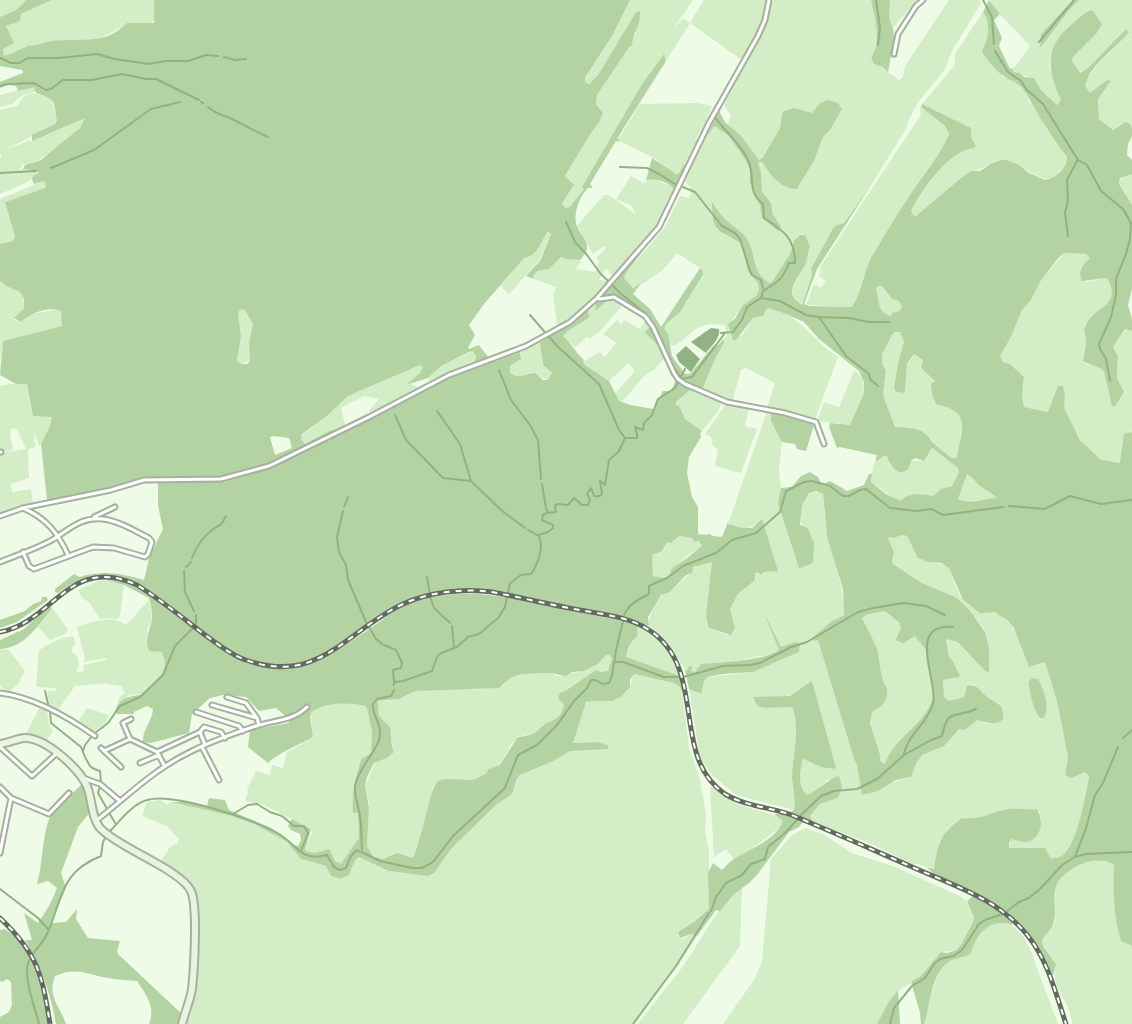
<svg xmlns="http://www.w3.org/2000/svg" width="1132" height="1024" font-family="'Golos Text',sans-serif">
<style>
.green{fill:#d3edc6;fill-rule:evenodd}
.forest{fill:#b4d3a3;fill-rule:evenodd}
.water{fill:#93b283}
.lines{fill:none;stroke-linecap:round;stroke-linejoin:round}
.stream{stroke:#93b283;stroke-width:2}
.street-casing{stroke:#a5b19e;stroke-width:7}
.secondary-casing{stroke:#a5b19e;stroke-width:10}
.street{stroke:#fff;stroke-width:3}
.secondary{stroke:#e7f5e0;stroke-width:6}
.rail-casing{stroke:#636b5f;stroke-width:5}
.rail{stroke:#fff;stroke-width:2;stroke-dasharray:6;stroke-linecap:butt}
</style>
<rect width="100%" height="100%" fill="#eefce7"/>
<!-- green -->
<path class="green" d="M0,0h26l-10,10 -16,7z
M52,0h102l1,21 -5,3 -11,-1 -14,3 -29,14 -42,1 -30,6 -9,7 -11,2 -4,-33 13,21 -8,-18 15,-5 1,-7z
M630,0h63l-20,29 10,-11 7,5 14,-23h63l-8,30 -17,30 -52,-37 -24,38 -3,-6 -21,29 -59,102 2,3 -15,18 -4,1 -4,-4 12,-18 -9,-9 28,-47 6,-7 4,-10 -7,-9 1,-9 39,-61v-22l-38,63 -9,9 -4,-2v-3l27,-43z
M773,0h98c4,20 11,40 0,58l1,3 27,19 4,-3 2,-11 44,-66h30l2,3 -29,48 -8,20 -25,30 -10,18 -2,8 -37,60 -26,36 -9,3 -3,4 -21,39 1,6 -10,30c-19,-10 -4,-26 2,-38 5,-9 2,-22 1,-32l-2,-1 -7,3 -4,6 -2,11 -18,28 -2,1c-18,-9 -13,-25 -21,-40 -6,-11 -15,-15 -24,-23 -4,-5 -8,-11 -12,-16 -3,33 7,24 28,40l7,27 10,12 1,7 -2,5 -15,11 -10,15 9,16 12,-19 10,-2 4,-8c23,4 35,17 50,32 6,6 14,12 21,17l-23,62 -48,-11 8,-25 -30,-15 -4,2 -9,32 -30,-12 13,-31 9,-16v-4l3,-4 -2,-10c-31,-4 -28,7 -51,21l-3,-1c-4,-4 -5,-11 -7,-16l2,-5 14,-12 23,-36v-5l-3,-3 -23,-15 -15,18 -26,17 -6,-3 -6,-7 2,-5 39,-46 14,-29 2,-2 8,2 2,-4 -1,-7 -5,-6 21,-44 8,-10 7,2 12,11 17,29 1,17 9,20 2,12 16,12 -6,-23 -10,-15 -1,-19 -3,-11h4l6,9 31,16 15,-26 9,-24 7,-7 -14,-23 -4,6 -19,-3 -9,1 -2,2 -2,15 -17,29 -4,3 -31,-36 3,-9 -7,-10 38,-70z
M890,0h27l-23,27 -5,-9z
M990,0h83l-32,34v13l29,-38 9,-9h53v128l-2,-4 -11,1 -6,5 -14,-11 -1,-20 13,-18 -4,-1 -17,14 -5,-8v-5l16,-20 19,-18 8,-13h-2l-38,38 -7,5c-5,-2 -10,-9 -9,-15l24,-24 -45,19 -2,13 12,34 -4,5 -29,-28 -16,-7 18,-24 -35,-37z
M983,12c8,11 6,27 -1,38l21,27 12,4 11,12 2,7 14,17 2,8 23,33v4c-21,38 -38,0 -65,-2 -11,0 -18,10 -29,11l-58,46 -4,-6c8,-15 32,-49 46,-58 6,-4 13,-6 19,-9l-5,-6v-10l-49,-24 32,-38 2,-14z
M34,86l3,5 -14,4 -11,9 -12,3v-12z
M33,93l18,5 6,23 -2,3 -50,26 25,-10v2l54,-24v4c-14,19 -37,37 -60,43l-2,-2 -1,5 -3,1 19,2 2,2 -13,10 -26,11v-34l2,-7 -2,2v-45l17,-4 6,-9z
M697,103l15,3 -8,20 -8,12 3,3 -13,24h-3l-5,9c-10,-3 -15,-10 -23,-15 -12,-7 -25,-12 -37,-19l22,-36z
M921,107l24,19 4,8c-8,20 -25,40 -37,58 -14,20 -27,43 -40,64 -8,14 -12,44 -21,51l-45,-2 8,-21 7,4 5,-7 -8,-5 3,-4 -1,-5 100,-151 1,-4 -2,-2z
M1132,174v31l-13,-21 2,-6z
M631,176l12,7 8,-4 21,7 2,3c-7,11 -9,24 -16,35 -10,19 -28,34 -43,49l-3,3 -6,-8 -7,12 9,1c-15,17 -30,37 -51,44l-4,-30 3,-8 -22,-8 -1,-3 4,-5 12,-2 12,-12 20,4 -5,8 19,3 4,-10 -3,-4 10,-10 -2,-2 -11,8 -17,-27 28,-32h5l26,19 -3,-8 -16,-7z
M44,181l2,4 -1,3 -40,14 10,35 -2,4 -13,3v-45z
M548,231l3,2 -12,28 -30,33 -9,-8 24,-28c15,-3 16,-16 24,-27z
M1064,253l22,1 4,4 -4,4 -1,20 22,-4 6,12 -3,11 -11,9 -14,17 1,14 -3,19 1,3 17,6 3,3 8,33 12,-13 -7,-14 1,-16 -5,-15 13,-18 6,2v101l-2,-1 -10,32c-6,-1 -14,-1 -19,-3 -13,-6 -33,-38 -37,-52 -3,-11 6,-14 -6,-22l-10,26 -24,-5 -2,-10 2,-16 -14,-17 -7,-2 -3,-3v-3l11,-19 11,-27 9,-10 9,-18z
M0,281c15,14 22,1 25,28l-11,10 7,3 7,-7 31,-6 2,2 2,13 -1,2 -59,15 -3,20z
M882,286l10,13 7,2 3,6 -2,5 -9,4c-16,-4 -11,-14 -15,-27l1,-2z
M614,300l9,5 -24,27 -9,7 -3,-2 -12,10 -12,-11c5,-7 18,-12 26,-19l-1,-8 8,-8 -1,9 9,-7z
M240,309l5,1 8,14 -4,19 1,18 -9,3 -4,-4 4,-24 -3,-22z
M617,320l4,4 3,-4 16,9 6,-9 6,6 -2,3 -6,2 12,10 9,17 -11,12 -9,5 -23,27 -3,-1 -4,-7 20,-23 -7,-8 -19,18 -27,-19 18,-10 5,5 11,-14 -13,-9z
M896,332h4l4,10 -6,21 -4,24 1,4h10l2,-27 3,-3 4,-7 9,6 -2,8 14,13 16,26 9,8 2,8 -4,33 -2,2h-3l-20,-15 -1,-4 -21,-12h-16l-12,-32 3,-24 -4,-8 -1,-9 11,-19z
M540,343l3,22 9,9 -4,6 -17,-7c-8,2 -14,6 -21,0l-1,-5 13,-12 -2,-4z
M473,351l3,6 -2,5 -44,19 -2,-3 13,-12z
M420,365l3,2 -3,6 -14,12 5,-1 8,4 -48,25 -2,-2 10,-12 -15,-3 -23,12 4,16 -5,5 -36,15 -3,-5 1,-4 25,-19 21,-20z
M854,370l9,8 1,15 -14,32 -33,-4 7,-19 15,5z
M12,384h15l6,32h19c-2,12 -6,21 -13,30l-4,-13 -1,7 2,7 -8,2 1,29 -18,6 1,8 19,-3 2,13 -33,12v-61l26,-4 -9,-20 -5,-1 -2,5 3,17 -13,2v-66z
M691,389l27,11 3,4 -2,6 -17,21 -17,-12 -6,-12 -3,-2v-3z
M726,404l23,4 -4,18 12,3 -15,41 -2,3 -25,-7 3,-17 -5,-3 -2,-9 -6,-3z
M767,412l5,2 -1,7 11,21 -3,27 2,19 -3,15 36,49c-2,-14 -12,-20 -13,-30 -3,-15 4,-37 22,-28 1,17 2,35 7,51 7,24 14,44 14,70l-12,6 -20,17 6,1 36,120 3,6 5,29c17,-5 32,-13 49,-17l5,-13 6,-9 22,-9 13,-16 8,-1 12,-9 11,4 13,-18 -14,-9 -12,-12 -4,-1 -5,4 -2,9 -15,4 -5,-4 -1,-17 11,-2 5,-4c-9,-8 -12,-24 -13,-36l12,4 30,31 1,-9v-16l-4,-16 -3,-6 -10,-9 -3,-6 -12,-13 -37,-16 -27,-18 -1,-4 2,-8 -6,-14 14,-3 5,1 12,22 9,4 19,3c7,11 8,25 16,35 10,12 23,8 34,14 20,9 24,34 32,53l16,-5 12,39 11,56 -3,18 6,3 14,-6 4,4c-3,19 -11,68 -26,79 -4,3 -8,3 -13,4l-6,-11h-35l1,-8 2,-1 18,2 3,-2c4,-9 13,-22 4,-30h-30l-22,7 -18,4 -19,9 -9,12 -5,29 -16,-6h-6l-41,-20 -58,-22 -3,-6 10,-12 18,-6 -10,-19 -13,13 -8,4c-10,-14 -7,-23 -4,-38l3,1 4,4 22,7 -37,-76 -13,3h-29l12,11 27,-1c9,21 0,48 0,71 1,11 4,20 2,32l-58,-15 -24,-20 -12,-18 -11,-68 11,5 4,-13 3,-4 46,-5 46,-20 1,-8c-10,-4 -20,5 -27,11l-15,1 -25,6 -32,2 -6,8 -10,-2 -16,-26 -20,-18c-1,-8 7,-26 13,-31 2,-2 5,-2 7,-3 8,-5 13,-13 21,-18l3,-7 19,-5 -3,66 18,7 8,-7 -5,-19 8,-15 15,-13 2,-8 2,-1 2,3 5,-3 13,-1 -16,-51c-12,11 -18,10 -33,4zM1032,678l6,1 6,14v25h-3c-9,-8 -10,-24 -13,-36z
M932,448l26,20 1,4 -7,14 -11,4 -8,6 -34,5 -28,-19 3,-19 12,-8c4,10 6,16 17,17 11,-13 6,-12 21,-11z
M967,474c5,3 8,7 13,11 4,5 12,7 17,13 -14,0 -25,6 -40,1z
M679,536l13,2 10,7c-6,7 -12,8 -18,13 -4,5 -6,7 -12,10l-3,8 -6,2 -10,-2 -1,-21 12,-6 3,-7 7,-1 1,-4z
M98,581c8,-1 19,0 26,5l-4,29 -2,4 -8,-1 -10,1 -11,-17 -6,-3 -5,-9z
M149,600l3,20 -5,9v14l2,8h9l6,4 2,7 -2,12 -21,20 -14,1 -12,10 3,-9 5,-3 -4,-7 -15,-2 3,-1 -34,3 -17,24 -8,-2 -3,-17h8l2,-3 -21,-1 3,-37c9,-5 23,-15 35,-13l1,7 -4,7 6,5 2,9 -3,6 4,2 4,-3 -1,-5 22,-5 2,-2 -24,4 2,-3 -8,-32c15,-5 35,-13 49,-2z
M53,609l15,21 -3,4 -15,6 -12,-13z
M885,611l16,12v6l8,12 5,-5 4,1 9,14 6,46c-3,11 -12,25 -20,33 -11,11 -23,18 -28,34l-5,-3c-1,-18 -13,-31 -8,-49 11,-6 16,-10 15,-24 -8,-10 -6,-26 -10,-39 -4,-11 -10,-21 -15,-31l4,-3z
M639,627c19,10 37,28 41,49l-54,-19c2,-12 9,-18 13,-30z
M2,649l7,1 16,21 -7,13 -10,9 -8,-7v-36z
M606,655h3l3,3 -4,13 -8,1 -36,32 -1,7 -10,11 -10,3 -9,9 -15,2 -8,8 -11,21 -12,4 -1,4 -7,5 -12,2 -32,2 -3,5 -1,9 -9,28 -4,21 -6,13 -15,-5c-7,6 -15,7 -23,4l-8,-11 2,-41 -4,-19 10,-23 12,-5 7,-6 -4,-20 -11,-15 -1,-16h10l19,-5 9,-5 55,-3 3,2 29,-4 9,-9 10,-3 30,-1 5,3 27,-5 14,-7z
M634,674l40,9 6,4 2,4 7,56 11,33 6,35 -1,15 4,22v57l-31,24v3l5,3 8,-5 6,2 -19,29 -46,59h-445c3,-10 7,-20 8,-30 3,-20 7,-89 -2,-105 -8,-14 -22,-17 -32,-28l9,-14 7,-3 2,-5 -12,-13 -25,-10 5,-14 14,-2 6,5 4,-3 61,14 22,8 33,18 16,18 23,6 5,10 10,3 8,-4 6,-15 4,-3 28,14 41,5 14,-13 10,-15 44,-43 16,-11 5,-16 3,-3 33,-14 17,-10 38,-6 -11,-3 -24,1 11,-38 5,-4c13,0 36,0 41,-16 2,-4 2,-8 4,-11z
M340,702l26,4 6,25 -1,22 -10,6c-5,20 -10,32 -8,53h5l1,26 -18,27 -6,-4 -6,-11c-7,2 -18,5 -24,0l7,-18 -1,-3 -47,-24 -18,-4 -1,-2 3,-6 -1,-4 9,-18 14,4 2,-10 11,3 4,-16 26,-15 -3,-25 4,-3z
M40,707l7,4 2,14 4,6 -7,10 -20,-7z
M87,708l22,7 -3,7 -14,11 -14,-11z
M710,786l27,18 43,13 3,4v4l-38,29 -11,5 -8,-10 -12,8z
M805,828l18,6 29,19 43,14 67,30c7,6 13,17 12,25l-13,23 -5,5 -15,2 -20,24 -26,17 -18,31h-154l31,-44 8,-18 9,-103 21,-24z
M1104,859l10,5c-1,26 -1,52 7,77l11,5v78h-60c-1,-24 -23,-35 -16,-60l-13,-19 -1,-5c4,-6 9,-9 12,-16 3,-9 -1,-16 0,-25 0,-27 28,-37 50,-40z
M742,887l-2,59 -57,78h-45c13,-19 29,-36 43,-55 20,-27 34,-61 61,-82z
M1001,922c25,4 32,35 39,54 6,16 12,32 18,48h-134c6,-17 9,-57 28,-64 6,-2 13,-3 19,-6 3,-17 12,-28 30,-32z"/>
<!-- forest -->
<path class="forest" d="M26,0h26l-31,14 -1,7 -14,5 8,17 -11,6 1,7c10,-2 15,-7 24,-10 6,-1 13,-2 19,-4 29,-6 56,6 80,-19h27v-23h476l-18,36 -27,42v4l4,2 9,-9 38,-63 4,-1c1,15 -8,23 -8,35l-3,1 -32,48 -1,9 7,9 -4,10 -6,7 -28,46 9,9 -12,19 4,4 4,-1 14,-18 -2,-2 60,-103 22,-30 2,7 -46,73 -2,4 2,4 -4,-1 -26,43 3,4h-5c-10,11 -17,29 -9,43 3,5 9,11 8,18 -1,4 -4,7 -7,11l-14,-1 -5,-2 -12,12 -12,2 -4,5 1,3 -8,-3 14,-15 11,-27 -3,-3c-8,11 -9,24 -24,27l-40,46 -15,21 6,10 -7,13 1,1 10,-4 9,12 -14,5 2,-5 -3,-6 -4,1 -28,14 -13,12 -22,7 14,-12 3,-6 -3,-2 -72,31 -21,20 -25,18 -1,5 4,5 26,-14 5,1 -66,31 -46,16 -77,1 -38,10 -62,11 -6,-56 9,-18 2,-9 -19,-1 -6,-32h-11l-16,-9 3,-34 59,-15 -1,-15c-12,-5 -31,2 -40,11l-7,-4 10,-9v-10l-4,-7 -14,-6 -6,-5v-37l13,-3 2,-4 -10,-35 40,-14 1,-3 -2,-4 -10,3 -2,-4 1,-4 6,-3 -2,-2 -14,-2 2,-4 16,-5 39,-32 5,-10 -53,23v-6l23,-11 2,-3c-4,-21 0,-21 -21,-28l-2,-6 -16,4 -2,-5 -8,-1 -8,3v-6l23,-9 -1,-3 -22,-4v-49l16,-7zM240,309l5,1 8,14 -4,19 1,18 -3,3h-6l-4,-4 4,-24 -3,-22zM274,436l15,2 3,10 -17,7 -5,-18z
M871,0h19l-1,18 4,9 1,12 -6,33 -6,-5 -8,-3 -3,-6c11,-18 4,-38 0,-58z
M989,0l11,14 -6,6 8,18 -3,8 11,23 2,-1 2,4 6,1 4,4 10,1 7,12 16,15 4,-5c-14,-31 -17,-52 10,-75 7,-6 12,-12 21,-15l10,14 -6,10 -24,24v3l8,12 8,-5 38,-39 3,3c-13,17 -39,32 -44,54l5,7 17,-13 4,1 -13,18 1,20 14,11 12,-8 5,2 2,4v8l-4,8 -1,11 5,5v14l-12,4 -1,6 13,21v84l-4,16 4,14v12l-7,-2 -12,18 5,10 -1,21 7,14 -9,14h-3l-8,-34 -3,-3 -17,-7 -1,-2c1,-6 3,-14 3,-20 0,-6 -3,-8 -1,-13 10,-23 38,-20 22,-49l-25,3c-5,-9 1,-17 8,-23l-4,-4 -22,-1 -6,5 -18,24 -9,18 -9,10 -11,27 -11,19 3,6 7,2 14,13 -2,20 2,10 24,5 10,-26h5l2,9 -1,13 16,32 21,20 19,3 4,-29 8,-2v514l-11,-5c-8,-25 -8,-51 -7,-76 -16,-13 -53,4 -58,22 -5,13 2,24 -3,37 -2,7 -7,10 -11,16l1,6 13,18 -3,12 -18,-34 -27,-30 -25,-15 -48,-22 -8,-7 7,1c5,-28 4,-33 28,-51 17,3 31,-7 47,-9 9,-1 18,1 28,0 7,10 5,31 -11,33 -3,0 -11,-2 -14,-3l-3,3v6h36l6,11c4,-2 9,-1 12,-4 14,-11 23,-60 26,-79l-4,-4 -14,6 -6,-3 3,-18 -11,-56 -12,-39 -16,5 -15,-39 -7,-8 -13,-8 -14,1 -17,-13 -14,-32 -7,-5 -14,-1 -10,-4 -11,-22 -5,-1 -9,3 -3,-1 -2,1 6,14 -2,9 1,3 27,18 37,16 13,13 15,21 4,16v25l-4,-2 -27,-29 -12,-3 3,18c6,5 6,12 11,18l-1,2 -16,3 1,17 5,4 15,-4 3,-11c10,-3 12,4 19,10 4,3 11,7 15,10 9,22 -11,18 -24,14l-12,10 -6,-1 -15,17 -22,9 -6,9 -5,13 -15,3 -18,11 -16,4 -5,-30 -3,-6 -36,-119 -4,1 -2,-3 20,-17 12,-6 -1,-26 -16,-52 -4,-43 -7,-3 -7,2 -7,12 -2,20c9,2 10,7 12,15l2,2 -1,20 -4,3 -10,3 -21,-65 3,-15 11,-1 9,-11 9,-4 8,5 4,8 8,-4 17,10 17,-6 5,-11h3l-1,8 15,12 15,7c8,-9 20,-7 32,-5l8,-7 11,-3 7,-14 -1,-4 -26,-20 -8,13 -9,-3 -3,2c-2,3 -2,7 -5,10 -11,8 -18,-8 -21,-15l-11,7 2,-7 -37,-8 -3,1 -8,-21 1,-4 20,2 14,-32v-11l-5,-11 -40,-32 -15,-17 -23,-10 -14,-4 -4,8 -10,2 -17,22h-3l-5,-16 7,-5 7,-13 15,-11 2,-5 -1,-7 -10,-12 -7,-27c-23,-17 -29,-7 -29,-42 5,7 10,15 16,20 7,6 15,10 19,17 10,15 4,35 23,44l2,-1 18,-28 4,-14 6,-5h5l5,11c-3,6 -2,13 -5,19 -6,13 -24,28 -3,40l10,-30 -1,-6 21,-39 3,-4 9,-3 26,-36 -53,82 -13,35 5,2 42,1c9,-7 13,-37 21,-51 13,-21 26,-44 40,-64 12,-18 29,-38 37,-58l-4,-8 -24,-19 1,-3 49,24v10l5,7 -2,3c-24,1 -53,43 -63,63l4,6 46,-39 10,-7h9l12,-8 9,-3h5l13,5 10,8 16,7c11,-2 22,-11 22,-23 -16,-20 -29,-43 -42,-65 -5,-9 -12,-10 -20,-15 -9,-5 -16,-16 -22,-23l-1,-4c7,-11 9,-27 1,-38zM882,286l10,13 7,2 3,6 -2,4 -8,2 -1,3c-15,-4 -11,-15 -15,-27l1,-2zM895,332h5l4,10 -6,21 -4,24 1,4 7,2 3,-2 2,-27 7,-10 9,6 -2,8 14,13 -4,3c0,8 2,14 6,21 34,5 25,24 20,51l-1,2h-4l-19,-15c-8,-15 -22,-16 -38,-16l-12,-32 3,-24 -4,-8v-9l10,-19zM967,474c6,4 8,7 12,11 5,5 13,7 18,13 -14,0 -25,7 -39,1zM885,611l15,12 1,6 -5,10 1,2 7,2 11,-7 12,15 6,46c-8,29 -39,40 -48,67l-5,-3v-6l-10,-32 2,-11c11,-6 16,-10 15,-24 -8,-10 -6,-26 -10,-39 -4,-11 -10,-21 -15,-31l4,-3z
M1073,0h6l-9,9 -29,38 -1,-1 1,-12z
M828,100l10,3 4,6 -12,21 -7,7 -9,24 -17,28c-17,-1 -26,-13 -35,-27h-4l3,11 1,19 9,11 2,11 8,13 -3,4 -16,-13 -2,-12 -10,-23v-14l-6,-11 -15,-22 -13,-9h-2l-8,10 13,-26 6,11 16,14 18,24 4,-3 17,-29 2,-15 2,-2 10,-3 18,5 7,-9z
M652,158l24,16 3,-1 4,-8h3l-12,24c-5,-7 -19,-11 -28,-9z
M644,250l-18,23 -2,5 9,10 8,-5 -8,11 17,15 11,18 39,-59 3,3v4l-23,37 -14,12 -2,5 4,5 4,22 13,18h5l24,-29h4l6,-6v4l-9,16 -13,31 -2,2 -9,-3 -15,13v3l3,1 6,13 17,12 -2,3 1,3 -12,20 -2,16 5,24 6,10v27l10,1v-2l5,3 9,1 6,-15v2l14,4h10l10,-9 16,52 -14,1 -3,3 -4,-3 -2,1v7l-17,14 -8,15 5,19 -4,7 -22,-7 -3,-12 6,-54 -19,5 -1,6 -6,2 -16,17 -9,3 -13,22 1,9c-8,-2 -15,-6 -23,-8 -23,-6 -47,-10 -71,-15 -52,-10 -92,-21 -144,-4 -13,4 -25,13 -36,21 -32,23 -62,48 -104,44 -77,-8 -131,-133 -213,-71l-3,-1v-3l19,-15 5,3c24,-7 41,-4 65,3l5,-22 14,-29 -5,-23v-25l67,1 30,-9 50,-22 144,-74 71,-25 1,7 -11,7v7c9,7 15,0 25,0l8,7h5l4,-7 -9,-8 -3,-22 28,-18 20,-16 1,8 -2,2 -19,12 -5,5c9,8 13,17 21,24l-1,2 1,2 25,17 10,20 11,4 24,4 9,-18h8l5,-11 -4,-6 -13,-28 -15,-14 8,-6 -7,-8 -31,-18 -7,1 -12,10 1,-10zM679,536l13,2 3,4 3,-1 4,4c-5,6 -24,20 -30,23l-3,8 -6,2 -10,-2 -1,-21 10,-4 5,-9 4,1z
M768,412l35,7 11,6 -8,26 -9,-2 -2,-5 -13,-2 -11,-21v-7z
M103,579l20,3 13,5c21,13 40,28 60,43 19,14 37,30 62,36 46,10 81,-16 117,-41 11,-8 22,-18 36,-22 56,-19 101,-5 156,7 23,5 48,8 71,16l-1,10c-7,7 -9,11 -11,21l54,19 3,13 -1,2 -2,-4 -6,-4 -40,-9 -4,6v7l-8,9 -10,5h-19l-7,1 -13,41 24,-1 11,3v4l-38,2 -17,10 -33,14 -3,3 -5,16 -16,11 -44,43 -18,25 -6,3 -40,-5 -29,-14 -4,3 -6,15 -8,4 -10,-3 -5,-10 -25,-7 -14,-17 -33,-18 -22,-8 -61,-14h18l18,4 2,-8 16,2 4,10 42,18 23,17 4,1 3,-6 -1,-6 -9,-4 -3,-4 4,-7 19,10 -6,21c7,5 17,2 24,-1l6,12 6,3 18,-26 -1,-25h-5c-2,-22 3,-34 8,-54l10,-6 1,-22 -6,-25c-19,-4 -38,-4 -55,6l-1,5 3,20c-11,6 -38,18 -45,26l-20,-16 2,-17 39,-7v-4l-13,-11 -17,3 -13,-14 -23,-2 -13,3 -18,16 -3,19 -38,10 -8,-1c-1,-12 9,-20 10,-33l-6,-3 -13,6v2h-17l-2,-3c5,-15 16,-14 28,-17 12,-13 30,-24 18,-42l-12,-1c-5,-13 1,-20 3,-32 0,-7 -1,-15 -3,-21l-25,-13zM606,655h3l3,3 -4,13 -8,1 -4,-2 -29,20 -7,3 -2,5 6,6c-2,12 -7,15 -17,19 -6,3 -10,10 -17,12 -4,1 -9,1 -13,3l-17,27 -12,4 -1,4c-6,3 -10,6 -17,7 -10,0 -25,-2 -32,1 -7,3 -18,65 -25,77l-15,-5 -15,6 -9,-2 -7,-11 2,-38 -4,-22 2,-9 7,-14 13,-5 7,-6 -2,-6 -2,-19 -11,-11 -1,-15 21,-2 17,-8 83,-3 13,-11 10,-3 29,-1 15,3 6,-4 12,-1 14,-7z
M42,597h5l1,3 -31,22 -17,6v-8l25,-9 8,-7 8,-3z
M48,607h3l1,2c-14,17 -28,39 -52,40v-9l24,-11z
M764,613l17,34 15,-5 4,2 -1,8 -46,20 -30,2 -16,3 -3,4 -3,13 -12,-5 -4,-19h3l1,-4 3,1 -1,4 4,1 6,-8c18,-1 66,-4 78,-14z
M1032,678l6,1c6,11 12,27 6,39h-4c-8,-9 -9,-24 -12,-36z
M812,681l24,87c-9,3 -26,-5 -33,-10 -3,14 -6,27 4,37 13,-5 17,-14 32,-19l3,11 -4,11 -18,6 -10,12 3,6 -23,-10 4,-2c2,-12 -1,-21 -2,-32 0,-23 9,-49 0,-71l-27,1 -8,-2 -4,-9 37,-1z
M83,783l8,28 -13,16 -14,38 -3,8 5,15 -15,35 15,-1 11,-13 -1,10 12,19 32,3 -3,11 2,3 64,60 -3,9h-31c7,-17 -3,-29 -12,-43 -9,-1 -19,-1 -28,-3 -21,-3 -32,-12 -54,-2 -8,20 5,30 11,48h-10c-5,-30 -15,-57 -31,-84h7l-8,-27 14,10c8,-11 14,-22 19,-35l-9,-7 -11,3c6,-20 5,-52 14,-69 7,-10 23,-23 32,-32z
M774,814h10l19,8 -4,5 -10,5 -32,43 -8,8 -15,11 -14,17 -4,-1 -19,26 -6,-2 -11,4 -2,-5 2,-2 16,-11 13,-11 -1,-36 5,-10 9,7c4,-4 9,-10 15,-13 15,-8 41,-20 46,-36z
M973,896l27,15 12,10v4c-21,-8 -37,9 -41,29 -8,4 -18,4 -24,9 -17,14 -16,42 -23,61h-3l-1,-11 -9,-31 10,-6 20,-24 6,1 9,-3 5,-5 12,-23 1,-5 -7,-16z
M5,929c5,4 12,8 16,12 17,21 22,57 27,83h-48v-7l9,-5 3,-7 -1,-23 -4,-3 -5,3 -2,-1v-51z
M898,990l2,34h-23l11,-21z"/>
<!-- water -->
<path class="water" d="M711,328l8,1c2,9 -8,17 -13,24l-15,-11z
M686,346l14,13 -9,13 -12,-10 -3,-7z"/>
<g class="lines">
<!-- stream -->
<path class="stream" d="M876,0l4,28 -2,17
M983,0l9,17 2,27
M1039,42l35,-42
M995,51l13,21 13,9 5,8 17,15 35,56 9,5 14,26 22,18 8,14 -1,16 -4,15 -10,25v16l-5,22 -12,27 1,5 6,10 4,22
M224,57l11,3 11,-1
M0,58l11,5h8l9,-5h31l38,-4 18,5 34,5 17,-3h22l18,-6 12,1
M0,86l7,-2 27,-1 12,7 5,-1 12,-9h29l30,-6 24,5h10l43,21
M201,102l2,1
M208,107c8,7 15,8 24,12 12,6 24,13 36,18
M715,117c10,15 24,25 32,41 10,18 -2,32 16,46l1,14c18,12 31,19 31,45h-6c-6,16 -11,19 -26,28l-2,7 -14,9 -5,13 -9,12 -12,1
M620,167l27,1 12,6 14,9 22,9 27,34 13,7 5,6 10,32 2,4 9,5 2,8
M51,168l43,-18 57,-41 29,-7
M0,173l36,-2
M566,222l9,20 12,13 13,18 19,19 27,22 6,10
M1068,236l-3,-23 3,-13 -1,-20 10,-19
M761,298l19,3 26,14 13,2 27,39 23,18 1,5 8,7
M530,315l27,31 42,38 20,46 6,8
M819,317l30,1 20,4h20
M672,365l8,11
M499,370l12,30 19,25 8,15 3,39
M681,379l11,-2 33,-44
M437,411l23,33 11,37
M395,415l11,25 37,38 28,3 30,29 24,18
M542,484l4,24 2,5
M1009,506l36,3 25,-13 31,8 31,-4
M344,507l4,-10
M343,511l-6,26 2,15 7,13 2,15 19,44
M528,530l9,5
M192,558c4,-10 10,-21 20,-28 7,-5 10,-5 14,-14
M186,567l5,-5
M184,571l1,21 9,19
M427,577l3,18
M430,597l4,11 16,15
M196,615v9
M623,618c4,-13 14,-18 26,-24v-8l18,-8 16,-12 33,-13 16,-13 24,-7 24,-21 6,-21 18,-9 8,-1 18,5 13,10h6l11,-6 6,-1 24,19 27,3 14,-2 12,6 60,-8
M452,626l2,22
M369,627l7,12 6,5
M384,645l12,5 6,13 -1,5 -8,2 1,12
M615,662h8l41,15h19l40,-11 27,-1 10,-2 31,-16 16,-5 51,-30 15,-4 31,-5 22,3 19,9
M394,685v-3l9,-1 29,-10 5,-14 4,-4 16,-6 11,-10 11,-3 19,-16 7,-11 5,-24 11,-8 10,-1c7,-10 14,-29 7,-39l10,-3 5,-4v-3l-11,-5 1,-5 4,-2 9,-1 -1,-6 2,-2 11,1 6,-7 8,7h6l2,-5 -3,-6 4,-6 3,8h6l2,-2 -2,-13 5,4 4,-25 10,-9 6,-13h12v-4l-2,-7 8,3 1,-7 8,-8 6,-16 17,-11 10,-19
M45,691l4,17
M50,711l1,12 30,24 4,10
M95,733l13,-10 12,-17 20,-9 23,-22 12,-29 17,-17
M1123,738l9,-8
M83,751l2,-6 7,-9
M904,754c4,-20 23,-30 29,-50 6,-22 -28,-81 20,-77
M85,757c6,10 3,10 15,14l1,12
M100,786l-2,7 17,30
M233,814l15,-9 9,-1 13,8 12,4 12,10h10l4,7 -7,18
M799,817l22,-21 13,-5 23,-2 20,-10 27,-24 27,-15 11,-4c6,-29 12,-17 34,-27
M109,832c10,-10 23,-28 38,-32 25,-8 110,20 132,34 20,12 21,28 48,21l7,12 6,3 6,-2 5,-12 6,-6 23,11 32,7h10l11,-6 20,-26 52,-48 13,-33 19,-10 20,-20 17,-24 13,-13 4,-8h4l8,4 6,-1 3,-7 4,-26 7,-29
M362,849c-1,-10 0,-21 -2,-32 -1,-10 -6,-22 -5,-31 3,-19 25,-37 25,-52 1,-11 -8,-19 -7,-30l4,-5 14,-3 3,-6
M1075,857l11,-3 46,-2
M0,889l38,29 10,11
M711,911l5,-14 10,-14 16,-8 9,-11 14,-5 3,-12 16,-13 14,-15
M39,1024c-4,-17 -13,-38 -12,-56 1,-12 13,-21 19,-32 17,-35 12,-63 55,-80l2,-14 2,-4
M633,1024l43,-58 33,-53
M890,1024l4,-16 18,-22 13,-8 9,-14 6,-5 13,-3 9,-6 17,-26 6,-4 18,-6 16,-12 10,-4 11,-9 22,-24 13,-8 11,-29 9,-33 8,-12 15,-36"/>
<!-- street casing -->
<g class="street-casing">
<path id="street" d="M894,54l4,-20 18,-28 7,-6
M597,298l3,1 14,-2 31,19 8,11 21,46 4,6 7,5 42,18 58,11 31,9 8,22
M0,452h1
M23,508c23,10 35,25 45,47
M0,516l23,-8 88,-18 33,-10 77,-1 48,-13 100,-49 80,-42 77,-29 44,-24 27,-24 62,-71 50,-104 49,-87 7,-16 4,-20
M94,517l21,-10
M0,562c17,-7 36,-13 52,-22 18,-11 28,-23 51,-21 16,2 32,12 46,19l3,4 -4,12 -3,3 -31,-9 -21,-1 -59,22 -5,-3 -6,-14
M0,693c33,4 68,24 95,43
M227,697l19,6 11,15
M212,705l45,13 2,7
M196,712l43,14 4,5
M131,719l-8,4 7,16 27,13 7,13
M200,732l5,13
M0,747l32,29 24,-22
M202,747l17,33
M101,748l20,19
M104,751l26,-12
M157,752l43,-20 4,-5 17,5 4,6
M140,763l19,-8
M83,778l17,6 20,17
M0,787l11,11 38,16 20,-21
M96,821c33,-26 58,-52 96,-70 20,-10 43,-18 64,-25 19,-6 37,-5 51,-19
M0,853l11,-55"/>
</g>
<!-- secondary casing -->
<g class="secondary-casing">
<path id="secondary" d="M0,744c8,-1 16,-5 24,-6 21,-1 58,32 64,51 4,12 4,31 13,40 20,20 80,41 90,62 7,15 3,80 1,98 -2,12 -7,23 -10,35"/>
</g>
<!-- street -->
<use href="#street" class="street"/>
<!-- secondary -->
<use href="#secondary" class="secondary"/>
<!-- rail casing -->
<g class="rail-casing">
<path id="rail" d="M0,632c54,-10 69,-78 137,-47 24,15 46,33 68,50 13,9 26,20 41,25 73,26 101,-30 157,-56 26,-12 61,-16 89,-12 27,5 55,12 82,17 25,5 54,7 75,21 60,39 20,126 76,164 21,13 47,13 69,22 39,16 77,33 116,50 42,19 89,33 118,70 20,25 28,58 38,88
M0,918c38,36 42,56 50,106"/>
</g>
<!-- rail -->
<use href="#rail" class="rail"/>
</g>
</svg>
